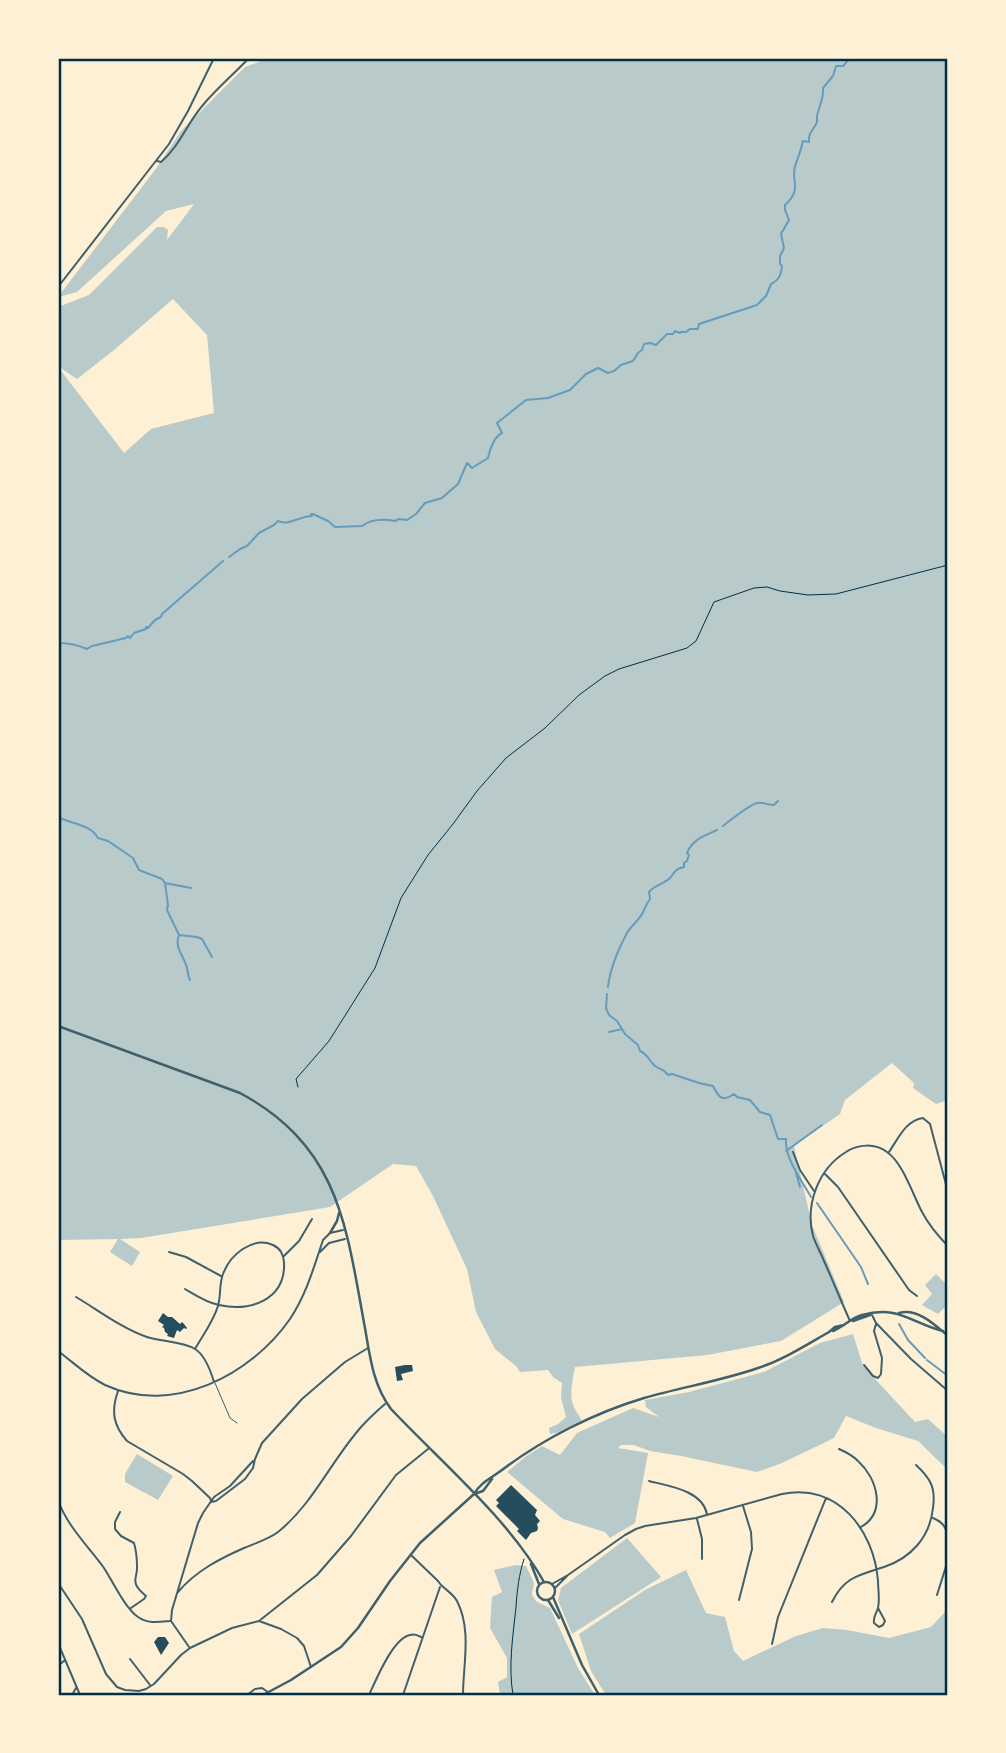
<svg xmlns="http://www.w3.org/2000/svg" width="1006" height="1753" font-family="'Space Grotesk',sans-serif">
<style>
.green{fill:#b9caca;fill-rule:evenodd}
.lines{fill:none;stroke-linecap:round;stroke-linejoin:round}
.stream{stroke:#669bbc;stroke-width:2}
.building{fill:#264d5e}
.path{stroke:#003049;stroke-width:1}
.service{stroke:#3f606c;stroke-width:1}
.minor{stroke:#3f606c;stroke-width:2}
.tertiary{stroke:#3f606c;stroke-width:2.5}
.neatline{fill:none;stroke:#003049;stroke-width:2.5}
</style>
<rect width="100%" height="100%" fill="#fdf0d5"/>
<!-- green -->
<path class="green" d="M270,58h678v1042l-12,4 -23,-16 1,-5 -22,-20 -47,37 -5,14 -46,32 18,79 32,77 -63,39 -74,14 -132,12c-2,12 -6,26 -2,38 2,6 7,10 9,17l-20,10 -12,2 -1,-6 9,-4 8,-7 -5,-19 1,-15 -9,-6 -5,-7 -28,2 -4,-6 -21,-17 -19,-37 -9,-43 -34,-73 -17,-30 -23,-2 -63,43 -189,31 -21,1 20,13 -8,14 -22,-14 8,-13 -60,1v-933l31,-12 68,-68h7l4,3 -1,10 27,-36 -28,7 -89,81 -19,5 97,-127 26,-39 64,-64zM173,299l34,36 7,78 -63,16 -27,24 -62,-81 -3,-5 18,12 37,-29z
M936,1274l12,12v18l-10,10 -16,-9 10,-11 -7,-9z
M853,1334l10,32 52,56 13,-3 20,18v33l-30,-29 -42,-13 -30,-12 -12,22 -52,25 -25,9 -76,-16 -31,-5 -16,-6h-13l-3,3 30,5 -13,70 -25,15 -5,-6 -42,-13 -56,-47 18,-15 17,-11 18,9 17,-22 56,-25 26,9 -13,-10 -1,-7 44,-8 75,-20 56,-29z
M137,1454l36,22 -15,24 -33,-18v-8z
M627,1538l34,39 -89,57 -14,-34 3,-12z
M516,1565l10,1 8,17 -2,11 2,4 3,4 13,6 28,60 17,27h-95l-2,-13 9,-5v-19l-17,-30 2,-31 10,-5 -8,-22z
M686,1570l20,43 19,4 9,34 9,10 53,-25 27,-8 24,2 42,8 42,-11 17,-18v86h-342l-15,-24 -12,-37 66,-44z"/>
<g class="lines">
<!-- stream -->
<path class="stream" d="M229,557l11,-8 7,-3 12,-13 15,-8 4,-4c11,5 22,-5 34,-5l-1,-2h2l15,7 7,6 27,-1c9,-7 22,-7 33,-5l4,-2 8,1 9,-6 9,-11 17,-5 16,-14 9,-21 5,5 16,-10c2,-9 6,-21 14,-25l-5,-10 29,-23 22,-2 22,-8 16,-16 12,-6 10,5 6,-2 7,-6 12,-4 5,-8 4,-3 2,-6 6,-1 6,2 11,-11h6l2,-3 5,2 1,-1h5l4,-3h8l1,-5 58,-19 9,-9 5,-12c8,-4 10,-9 11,-18l-2,-2v-8l4,-8 -3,-14 8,-14 -4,-10v-5c19,-17 4,-25 11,-42 3,-7 5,-14 7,-22l6,1c-1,-10 5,-12 8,-20 0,-2 0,-4 0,-6 2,-10 7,-17 6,-28l10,-12 3,-10h7l7,-8
M58,643c10,0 20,2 29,6l5,-3 34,-8 2,-2 2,2 4,-5 12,-4v-2l2,1 7,-8 6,-3 1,-3 61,-53
M58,817c13,7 32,7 40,21l10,3 25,17 6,12 23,9 3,4 26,5
M723,826c6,-5 28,-22 34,-23 5,-1 12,2 17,2l4,-4
M165,883l3,22 -1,5 12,25c-5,13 5,21 8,33 1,4 1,8 3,12
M179,935l18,2 5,2 10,18
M608,987c2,-19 10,-37 19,-54 4,-7 11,-12 15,-19 3,-5 4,-10 8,-15l-1,-7c6,-7 15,-8 21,-14 5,-6 5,-9 14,-11v-4l3,-2 2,-6 -2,-2c6,-14 17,-17 30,-23
M607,994l-1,14 3,7 8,6 8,13 13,11 2,6c8,3 9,10 15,15 6,4 9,3 13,9l4,-1 27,9 14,3c6,12 9,16 21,8l3,3 13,3 10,12 10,3 8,24h8c-2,18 16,42 25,58
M609,1032l13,-3
M786,1151l36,-26
M795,1169l5,18
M817,1203l44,64 7,17
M899,1324l9,16 17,18
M927,1360l21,16"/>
</g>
<!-- building -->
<path class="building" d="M163,1313l5,4h4l8,7 2,-2 2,2 3,4 -1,1 -2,-1 -4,4 -3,-2 -3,8 -7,-2 1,-2 -3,-2 -1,-4 -2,-1 2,-2 -6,-4z
M405,1365h7l1,6 -12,3 2,6 -6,1 -2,-14z
M511,1485l26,25 -2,5 5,6 -3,3 1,4 -1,3 -6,2 -5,7 -9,-9 2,-2 -23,-23 3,-3 -3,-3z
M158,1637h7l4,6 -8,12 -7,-13z"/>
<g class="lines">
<!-- path -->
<path class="path" d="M298,1087l-2,-8 33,-38 46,-73 26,-70 27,-43 25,-31 24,-33 29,-33 39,-30 34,-33 26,-19 14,-7 68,-21 9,-7 18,-39 40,-14 13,-1 13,4 28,4 28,-1 112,-29
M513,1695c-5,-29 0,-59 3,-88 1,-16 3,-33 8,-48"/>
<!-- service -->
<path class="service" d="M215,1383l15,35 7,5"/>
<!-- minor -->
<path class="minor" d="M157,161l4,1c19,-16 26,-39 42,-57 14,-17 31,-31 46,-47
M58,287l111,-143 19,-33 26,-53
M793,1152l7,18 14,21
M889,1152c9,-13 17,-32 34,-34l7,6 18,68
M825,1174l13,13 71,103 8,6
M169,1252l17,5 35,19
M320,1252l9,-9 16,-4
M284,1256l15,-15 13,-22
M185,1289c10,6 22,14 34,16 31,7 67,-5 65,-43 -1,-8 -3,-13 -11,-17 -21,-9 -43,10 -50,29 -4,10 -2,22 -5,32 -5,16 -15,29 -23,43
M76,1297c22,13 47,32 71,40 15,5 34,4 48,12 10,6 16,23 19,33
M872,1315l4,8 35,36 37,32
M850,1321c-9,-20 -17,-40 -26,-60 -3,-8 -8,-16 -11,-25 -8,-31 5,-67 33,-84 12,-8 29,-9 41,0 16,11 26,43 35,60 7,13 16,24 26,34
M58,1351c16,12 29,25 47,34 68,31 146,-10 185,-66 16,-24 24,-52 33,-79l7,-7 13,-3
M864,1365l9,11 5,2 3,-4 1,-16 -8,-27 2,-7
M118,1391c-7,20 -5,34 9,50l56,33 9,7 18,17 1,3
M839,1449c7,3 14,7 19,12 19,17 29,51 3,66
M649,1481c19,5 53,9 58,33
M58,1500c9,26 30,46 46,68 9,14 21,40 34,49 10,7 21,5 32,4
M211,1502l5,-1 29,-22 8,-11 2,-9 7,-16 40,-44 43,-37 23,-14
M120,1512l-5,10v7l6,7 13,7c2,7 3,15 3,23 1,8 -5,15 1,22 2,3 5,5 8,8l-2,3 -13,9
M933,1518c10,4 14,10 15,21
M697,1519l5,20v20
M412,1556l26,25c5,8 14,11 19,20 15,29 6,64 6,94
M58,1583l24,36 24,55 11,13 8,3 14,1 7,-2 8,-5 27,-29 9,-7 42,-20 27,-7 22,8 16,9 7,8 7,21
M552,1584l16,-9 57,-40 11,-6 9,-3 51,-8 86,-24c55,-12 92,36 96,87 0,8 2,19 0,27 -2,7 -5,8 -4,15l5,4 4,-2 2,-4 -7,-13
M555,1588l12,-12
M178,1592c18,-21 41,-33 66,-44 12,-5 25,-9 34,-16 36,-29 54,-73 84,-106 7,-8 15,-15 23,-22
M937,1595l11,-35
M739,1600l13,-51 -1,-17 -8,-26
M832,1602c12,-25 27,-27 52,-35 27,-9 46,-30 49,-59 3,-21 -3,-30 -17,-43
M259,1621l58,-46 34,-39 45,-61 32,-26
M58,1643l22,52
M772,1644l6,-27 48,-119
M189,1647l-18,-26 1,-11 26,-87 5,-10 11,-16 16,-11 23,-25
M130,1659l20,26
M58,1666l7,-6
M72,1695l4,-7
M247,1695l8,-6 7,-1 6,4
M369,1695c7,-15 24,-57 41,-60 5,-1 7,0 11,2
M403,1695l37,-108"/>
<!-- tertiary -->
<path class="tertiary" d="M58,1026l182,67c100,54 106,133 125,235 5,29 8,57 26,81 50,53 117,109 153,173
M330,1233l7,-12 2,-8
M899,1313c19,-5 36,12 49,23
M853,1321l17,-6
M833,1331c10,-4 18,-13 29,-16 37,-10 49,8 81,16
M474,1494l9,-3 9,-12
M531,1564l8,20
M537 1591a9 9 0 1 1 18 0a9 9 0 1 1-18 0Z
M553,1597l29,68 17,30
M548,1600l11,18
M263,1695l28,-15 50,-33 17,-19 32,-47 30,-38 54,-49c6,-11 17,-16 28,-24 41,-31 92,-57 142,-72 38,-11 77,-17 114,-30 25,-8 48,-23 71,-36l6,-5 9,-2"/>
</g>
<!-- border -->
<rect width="1006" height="1753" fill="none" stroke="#fdf0d5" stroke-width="119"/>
<rect x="60" y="60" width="886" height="1634" class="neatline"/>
</svg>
